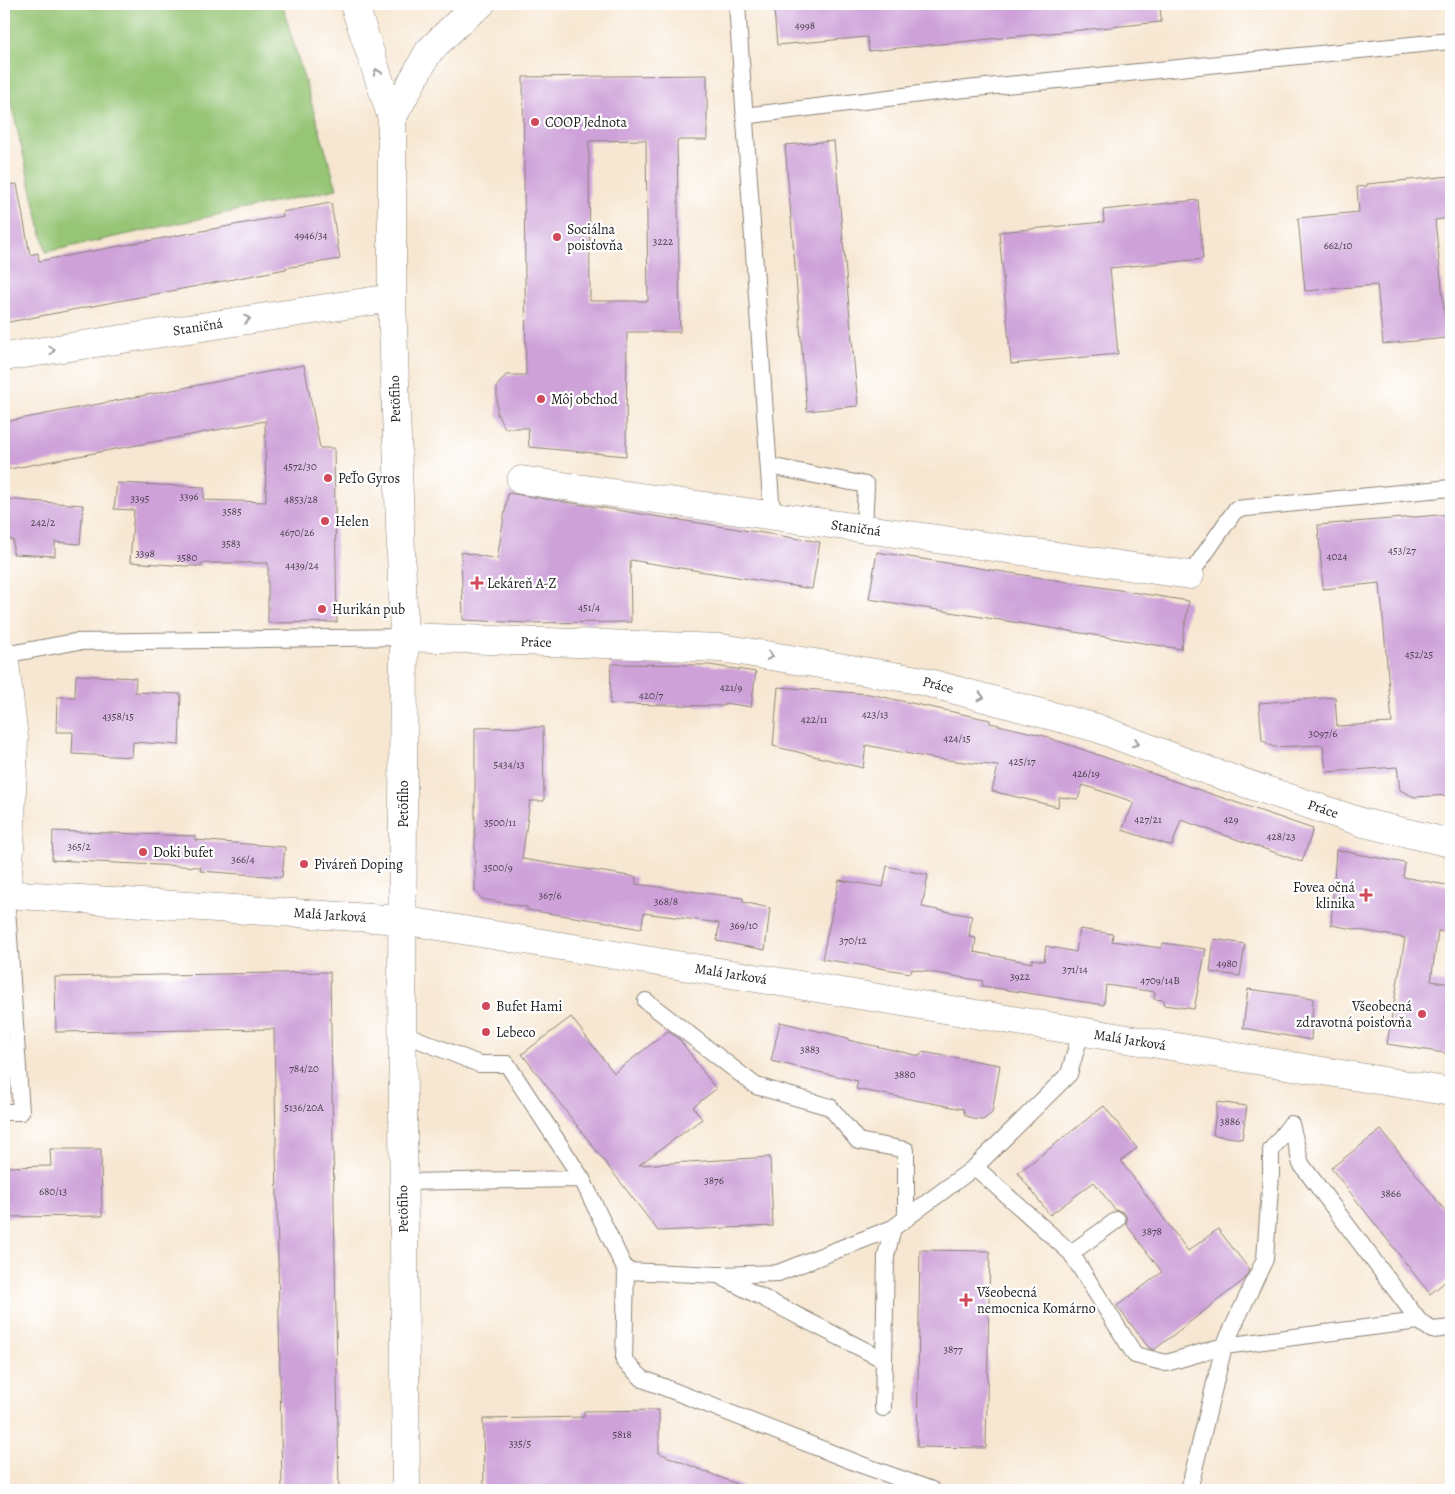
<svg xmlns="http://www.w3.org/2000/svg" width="1455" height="1494" font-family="Alegreya,serif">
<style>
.green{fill:#95c574;stroke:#587048}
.building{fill:#cea2d9;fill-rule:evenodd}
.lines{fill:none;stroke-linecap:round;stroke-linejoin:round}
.service-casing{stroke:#8a8277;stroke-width:18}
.minor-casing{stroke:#8a8277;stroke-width:29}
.service{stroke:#fff;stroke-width:16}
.minor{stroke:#fff;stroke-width:28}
.oneway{stroke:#999}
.poi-dot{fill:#d1495b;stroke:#fff;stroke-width:2}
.labels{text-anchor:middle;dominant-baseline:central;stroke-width:4.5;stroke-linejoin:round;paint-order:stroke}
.number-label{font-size:11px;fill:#483e4b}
.poi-label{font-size:14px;fill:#1c1c1c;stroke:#fff;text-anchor:start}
.street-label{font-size:14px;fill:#1c1c1c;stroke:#fff}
</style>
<rect width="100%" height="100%" fill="#fff"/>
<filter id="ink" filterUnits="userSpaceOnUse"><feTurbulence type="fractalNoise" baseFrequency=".02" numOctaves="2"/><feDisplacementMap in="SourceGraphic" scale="10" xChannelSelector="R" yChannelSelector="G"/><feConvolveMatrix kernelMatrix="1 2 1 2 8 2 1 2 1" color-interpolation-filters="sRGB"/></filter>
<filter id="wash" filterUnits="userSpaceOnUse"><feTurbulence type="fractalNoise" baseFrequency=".0096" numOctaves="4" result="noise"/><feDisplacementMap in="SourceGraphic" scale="20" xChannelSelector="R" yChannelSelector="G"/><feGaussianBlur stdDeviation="1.12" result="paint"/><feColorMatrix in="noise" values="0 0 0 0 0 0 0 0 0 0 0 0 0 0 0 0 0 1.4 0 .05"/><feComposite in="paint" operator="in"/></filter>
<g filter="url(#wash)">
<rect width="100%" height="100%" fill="#f7e7d2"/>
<!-- green -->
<path class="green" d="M4,4h278l55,185 -291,63 -38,-162h-4z"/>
<g id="blocks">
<!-- building -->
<path class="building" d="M846,4h314l1,18 -292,29 -2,-14 -90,8 -3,-35z
M707,75v65h-30l3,192h-53l-1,124 -97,-9 -1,-19h-23l-8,-14v-28l9,-11h20l-3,-298zM646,140l2,161h-58l-1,-160z
M834,141l24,265 -51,5 -22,-266z
M1451,176v42l-16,2 12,118 -64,6 -6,-59 -72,6 -7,-73 61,-6 -2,-25 10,-1v-2z
M17,184l13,71 8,-2 1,8 244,-45 -1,-4 49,-9 9,56 -55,9 1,1 -282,54v-138z
M1198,200l5,59 -93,9 8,86 -107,10 -12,-132 105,-10 -1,-12z
M304,365l16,83h14l3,174 -69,1v-60h-66v3h-16l-56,-4 4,-52 -20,-1 3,-26 87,4v13l62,2 -1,-81 -261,49v-48z
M508,493l312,49 -8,47 -182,-29 1,62 -105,1 -63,-3 -2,-68 36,7z
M4,499l79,6 -3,39 -25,-2v14l-42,-2v-14l-9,-1z
M1451,514v281l-37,2 -14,-7 -3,-23 -71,5 -3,-27 -50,2 -11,-7 -3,-37 76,-6 2,29 55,-3 -12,-140 -57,6 -5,-64z
M877,552l312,49 -8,48 -312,-50z
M611,664l98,1 47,7 -5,35 -26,-4 -1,3 -114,-2z
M76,675l60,3 -1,14 46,2 -2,51 -46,-3 -1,15 -60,-3 1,-22h-17l1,-35h18z
M778,687l91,7 121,26v3l59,14v1l264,91 -11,33 -121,-42 -9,26 -50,-16 12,-28 -51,-17 -5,14 -19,-2 -1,10 -66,-16 6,-25 -68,-8 -64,-13 -3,23 -90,-22z
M543,727l1,74h-14l-8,58 114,18v7l107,14v4l27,6 -5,42 -48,-9 2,-18 -75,-10 -3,16 -27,-5v-1l-87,-13v-3l-45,-8 -7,-8v-163z
M53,831l142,5v4l90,7 -3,30 -82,-6 1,-4 -149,-7z
M1336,850l69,13 -2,14 48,9v47l-13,-2 -7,50 20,3v70l-64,-10 18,-106 -74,-13z
M887,866l41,9 -6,32 50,9 -3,21 7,1 -2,14 58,11v-4l12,2 2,-15 30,6 4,-23 33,5 -1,7 49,7 2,-5 43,6 -12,60 -31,-4 1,-5 -10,-1 1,-7 -49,-7 -2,20 -122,-19 1,-5 -71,-12 -1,4 -89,-14 17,-79 44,7z
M1214,939l31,5 -5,32 -30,-4z
M330,972l9,518h-57l-8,-461 -218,3 -1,-55z
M1248,989l65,9 -2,42 -68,-12z
M571,1017l43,56 54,-42 12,9 36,49 -23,18 9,12 -63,46 131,-8 3,69 -115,5 -136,-177z
M780,1022l68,16v2l72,16 2,-4 78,13 -8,48 -9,7 -10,-1 -8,-4 -2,-6 -107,-20 2,-8 -87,-20z
M1217,1102l30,4 -5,33 -29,-4z
M1104,1106l33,42 -16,13 67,90 30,-22 31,40 -4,10 -91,71 -5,-2 -32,-42 45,-34 -36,-48 1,-5 -2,-5 -4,-3 -6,-1 -21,-28 -44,33 -32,-42z
M1381,1130l70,88v59l-21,17 -99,-126z
M50,1149h51l1,67 -98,1v-50l47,-1z
M920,1250l70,1 -4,197 -69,-1z
M659,1410v43l90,36 -1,1h-264l-1,-71 101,-2v-6z"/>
</g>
</g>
<g filter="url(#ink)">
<use href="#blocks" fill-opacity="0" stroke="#8a8277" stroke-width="1"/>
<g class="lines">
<!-- service casing -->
<g class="service-casing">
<path id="service" d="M737,4l35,512
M744,116l192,-24 515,-51
M769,466l97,19 -2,44
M1190,575l46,-66 215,-21
M4,655l70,-13 330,-5
M4,891l2,3 15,218h-17
M646,1001l110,85 74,21 28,34 48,9v69
M402,1033l77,31h28l75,115 44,92 -2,90 19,18 219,86 70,25
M1291,1124l10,40 118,157 13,9 19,-2
M975,1167l96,86 64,102 31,8 58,-17 195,-25
M403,1182l179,-3
M1071,1253l46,-33
M626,1271l92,4 166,85 -1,48
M720,1275l58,-2 115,-45
M884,1360l2,-104 7,-28 82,-61 94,-93 12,-42
M1189,1490l35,-144 41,-87 6,-85v-24l20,-26"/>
</g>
<!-- minor casing -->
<g class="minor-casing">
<path id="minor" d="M354,4l38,114v180l12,339 -2,343 4,510
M392,118l37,-67 34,-33 18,-14
M4,357l388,-59
M521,480l669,95
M404,637l318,11 196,32 179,48 112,43 155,52 87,20
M4,655l10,83 -4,112 -4,44
M4,894l398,26 1049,172"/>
</g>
<!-- service -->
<use href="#service" class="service"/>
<!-- minor -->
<use href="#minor" class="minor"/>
</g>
<!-- one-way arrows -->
<defs><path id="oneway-chevron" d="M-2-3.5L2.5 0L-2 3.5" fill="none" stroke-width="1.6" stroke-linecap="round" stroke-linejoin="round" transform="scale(1.25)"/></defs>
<g class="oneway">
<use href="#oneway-chevron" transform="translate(377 72) rotate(-109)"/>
<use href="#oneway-chevron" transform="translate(247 319) rotate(-9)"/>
<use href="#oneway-chevron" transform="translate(52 350) rotate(-9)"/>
<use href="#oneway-chevron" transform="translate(770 656) rotate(9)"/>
<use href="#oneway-chevron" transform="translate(981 697) rotate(15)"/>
<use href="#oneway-chevron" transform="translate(1136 743) rotate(21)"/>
</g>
</g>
<!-- markers -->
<g class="poi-dot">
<circle cx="535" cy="122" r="5"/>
<circle cx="557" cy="237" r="5"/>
<circle cx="541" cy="399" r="5"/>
<circle cx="328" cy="478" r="5"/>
<circle cx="325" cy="521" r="5"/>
<path d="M474.5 575.5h5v5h5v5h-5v5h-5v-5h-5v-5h5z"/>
<circle cx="322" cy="609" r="5"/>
<circle cx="143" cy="852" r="5"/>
<circle cx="304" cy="864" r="5"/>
<path d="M1363.5 887.5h5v5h5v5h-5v5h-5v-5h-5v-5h5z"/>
<circle cx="486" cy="1006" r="5"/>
<circle cx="1422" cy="1014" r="5"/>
<circle cx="486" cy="1032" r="5"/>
<path d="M963.5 1292.5h5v5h5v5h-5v5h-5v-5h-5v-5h5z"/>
</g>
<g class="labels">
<!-- number labels -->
<g class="number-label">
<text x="805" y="25">4998</text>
<text x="311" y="235">4946/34</text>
<text x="663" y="241">3222</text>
<text x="1338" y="245">662/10</text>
<text x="300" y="466">4572/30</text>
<text x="189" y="496">3396</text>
<text x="140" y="498">3395</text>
<text x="301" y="499">4853/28</text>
<text x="232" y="511">3585</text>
<text x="43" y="522">242/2</text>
<text x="297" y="532">4670/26</text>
<text x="231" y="543">3583</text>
<text x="1402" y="550">453/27</text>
<text x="145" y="553">3398</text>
<text x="1337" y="556">4024</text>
<text x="187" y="557">3580</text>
<text x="302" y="565">4439/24</text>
<text x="589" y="607">451/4</text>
<text x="1419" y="654">452/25</text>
<text x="731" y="687">421/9</text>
<text x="651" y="695">420/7</text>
<text x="875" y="714">423/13</text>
<text x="118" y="716">4358/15</text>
<text x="814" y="719">422/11</text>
<text x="1323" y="733">3097/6</text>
<text x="957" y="738">424/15</text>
<text x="1022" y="761">425/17</text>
<text x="509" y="764">5434/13</text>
<text x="1086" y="773">426/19</text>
<text x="1148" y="819">427/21</text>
<text x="1231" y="819">429</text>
<text x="500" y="822">3500/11</text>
<text x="1281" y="836">428/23</text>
<text x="79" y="846">365/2</text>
<text x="243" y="859">366/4</text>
<text x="498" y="867">3500/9</text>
<text x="550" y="895">367/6</text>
<text x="666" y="901">368/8</text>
<text x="744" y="925">369/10</text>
<text x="853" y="940">370/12</text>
<text x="1227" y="963">4980</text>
<text x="1075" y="969">371/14</text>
<text x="1020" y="976">3922</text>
<text x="1160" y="980">4709/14B</text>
<text x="810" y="1049">3883</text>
<text x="304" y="1068">784/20</text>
<text x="905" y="1074">3880</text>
<text x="304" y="1107">5136/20A</text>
<text x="1230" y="1121">3886</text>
<text x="714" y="1180">3876</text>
<text x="53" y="1191">680/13</text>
<text x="1391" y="1193">3866</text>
<text x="1152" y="1231">3878</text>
<text x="953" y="1349">3877</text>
<text x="622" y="1434">5818</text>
<text x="520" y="1443">335/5</text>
</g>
<!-- poi labels -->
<g class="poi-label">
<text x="545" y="122">COOP Jednota</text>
<text x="567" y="229">Sociálna<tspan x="567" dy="16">poisťovňa</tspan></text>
<text x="551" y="399">Môj obchod</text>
<text x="338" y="478">PeŤo Gyros</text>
<text x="335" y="521">Helen</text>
<text x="487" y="583">Lekáreň A-Z</text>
<text x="332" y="609">Hurikán pub</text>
<text x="153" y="852">Doki bufet</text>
<text x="314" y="864">Piváreň Doping</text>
<text x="1355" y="887" text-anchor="end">Fovea očná<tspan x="1355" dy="16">klinika</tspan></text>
<text x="496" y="1006">Bufet Hami</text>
<text x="1412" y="1006" text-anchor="end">Všeobecná<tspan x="1412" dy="16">zdravotná poisťovňa</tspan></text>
<text x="496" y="1032">Lebeco</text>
<text x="977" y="1292">Všeobecná<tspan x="977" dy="16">nemocnica Komárno</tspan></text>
</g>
<!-- street labels -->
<g class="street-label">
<text transform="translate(198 327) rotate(-9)">Staničná</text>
<text transform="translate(395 399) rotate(-92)">Petöfiho</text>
<text transform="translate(856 528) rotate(8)">Staničná</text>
<text transform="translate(536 642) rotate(2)">Práce</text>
<text transform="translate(938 685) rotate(15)">Práce</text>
<text transform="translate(403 804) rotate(-90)">Petöfiho</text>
<text transform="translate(1323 809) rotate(19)">Práce</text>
<text transform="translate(330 915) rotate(4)">Malá Jarková</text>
<text transform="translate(731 974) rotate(9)">Malá Jarková</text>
<text transform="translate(1130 1040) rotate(9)">Malá Jarková</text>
<text transform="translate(403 1209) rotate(-91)">Petöfiho</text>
</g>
</g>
<!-- margin -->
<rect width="1455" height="1494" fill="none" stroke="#fff" stroke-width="20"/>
</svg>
